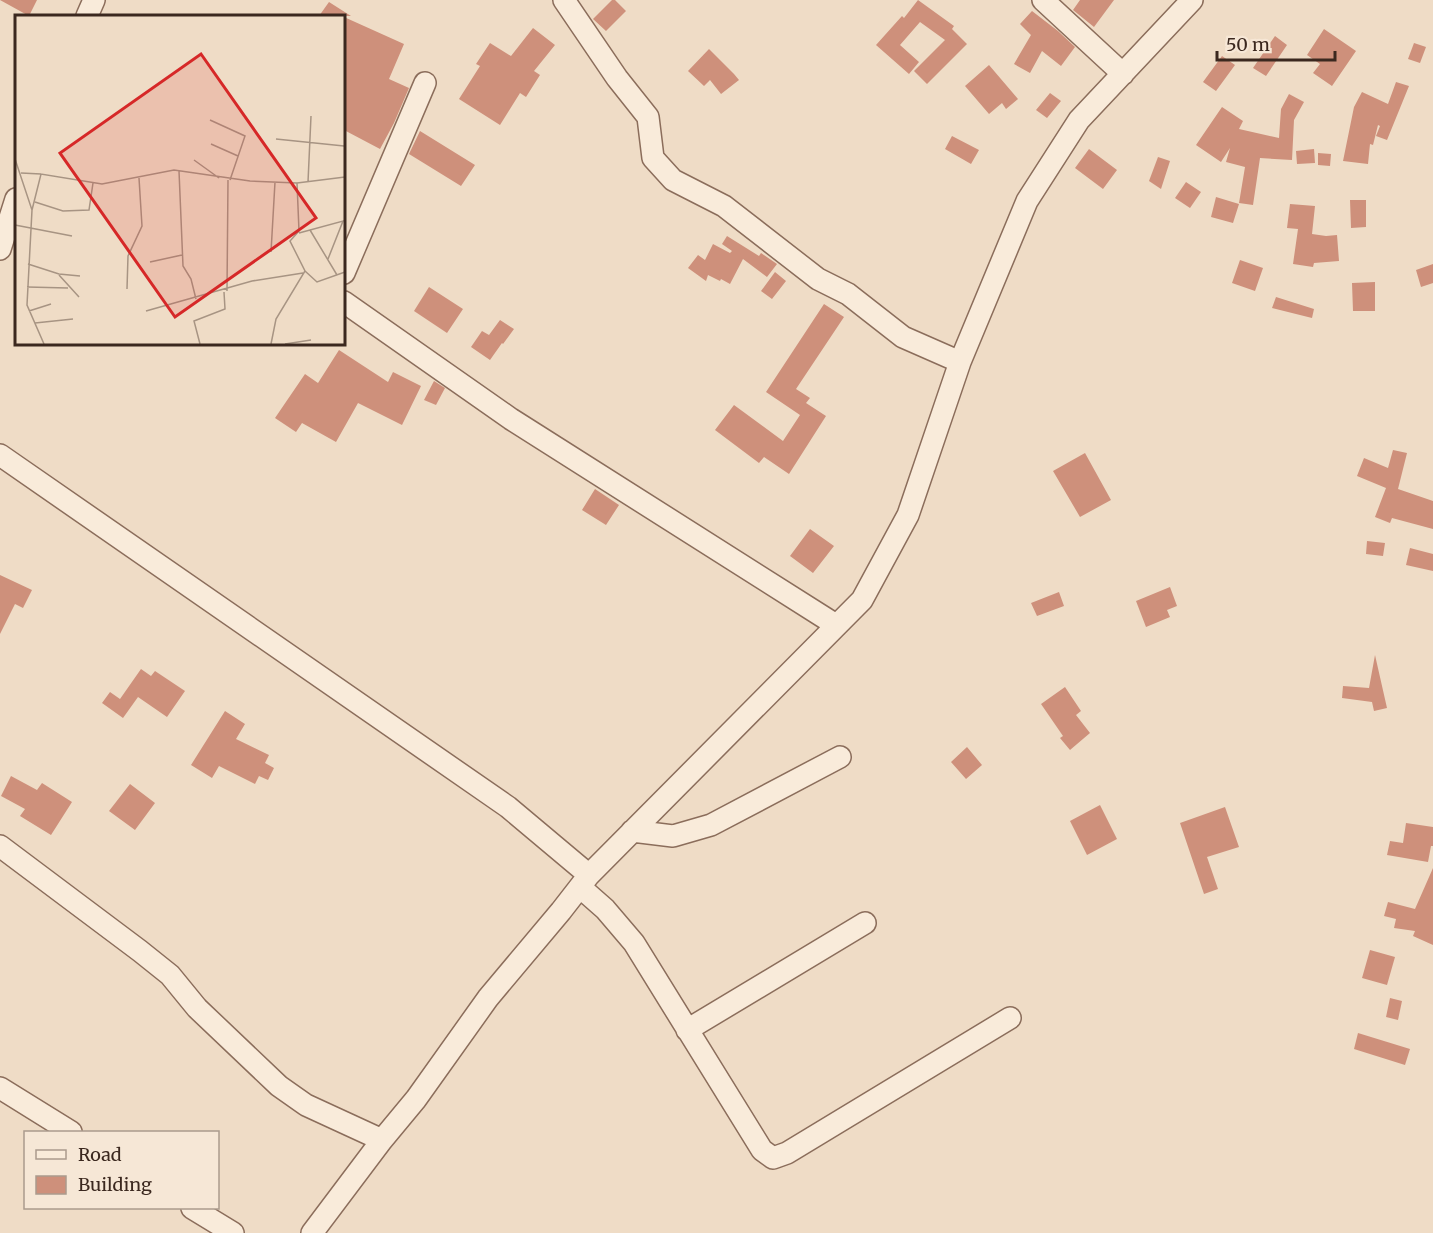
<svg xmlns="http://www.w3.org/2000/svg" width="1433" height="1233" font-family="Merriweather,serif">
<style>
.building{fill:#ce907b}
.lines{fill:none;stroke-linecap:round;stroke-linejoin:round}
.minor-casing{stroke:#8b6d5b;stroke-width:24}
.minor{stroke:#f9ebda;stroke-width:21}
.inset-road{fill:none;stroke:#a79483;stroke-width:1.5}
.view{fill:#d62828;fill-opacity:0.15;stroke:#d62828;stroke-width:3}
.inset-edge{fill:none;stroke:#3b281f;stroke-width:3}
</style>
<rect width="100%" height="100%" fill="#efdcc6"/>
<!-- building -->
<path class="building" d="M0,0h37l-8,16z
M612,0h3l11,11 -20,20 -13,-12z
M918,0l36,26 -2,3 15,15 -40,40 -13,-13 31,-31 -25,-18 -20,23 19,17 -10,12 -33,-29 26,-29 2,2z
M1080,0h34l-20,27 -21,-17z
M329,2l22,14h-32z
M1032,11l26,20 17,16 -14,19 -19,-15 -12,22 -16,-9 17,-29 -11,-11z
M344,17l60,27 -15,35 20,9 -15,35 -14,26 -36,-19z
M533,28l22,17 -21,26 6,4 -14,22 -6,-4 -20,32 -41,-26 21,-33 -4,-2 14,-21 21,13z
M1324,29l32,22 -24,35 -19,-13 7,-9 -13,-9z
M1275,36l12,9 -21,31 -13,-8z
M1414,43l12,4 -6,16 -12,-4z
M709,49l25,25 5,6 -18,14 -11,-14 -6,6 -16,-15z
M1222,56l13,9 -19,26 -13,-9z
M989,65l29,34 -12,10 -4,-6 -13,11 -24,-28z
M1396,82l13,4 -22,54 -11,-4 4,-10 -2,-1 -5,20 -3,-1 -2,20 -25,-3 11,-54 8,-15 26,12z
M1050,93l11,8 -14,17 -11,-8z
M1289,94l15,8 -10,18 -2,40 -32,-2 -7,47 -14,-2 6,-36 -19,-5 4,-14 -9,14 -25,-17 26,-38 21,14 -4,8 40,9 2,-29z
M420,131l55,34 -14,21 -52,-32z
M952,136l27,14 -8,14 -26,-15z
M1089,149l28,21 -14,19 -28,-21z
M1314,149l1,14 -18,1 -1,-13z
M1318,153l13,1 -1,12 -12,-1z
M1158,157l12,4 -9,28 -12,-8z
M1186,182l15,10 -11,16 -15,-10z
M1216,197l23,7 -6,19 -22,-6z
M1350,200h16v27l-15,1z
M1290,204l25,2 -3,28 14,2 11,-1 2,26 -25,2 -1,4 -20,-3 5,-35 -11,-1z
M727,236l32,20 2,-3 16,11 -10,13 -24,-18 -13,25 -9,-5 -1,2 -12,-6 -2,6 -18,-13 10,-13 7,5 8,-16 17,9 2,-2 -10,-7z
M1240,260l23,8 -8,23 -23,-8z
M1433,264v19l-12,4 -5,-17z
M775,272l11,9 -14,18 -11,-8z
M1375,282v29h-22l-1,-28z
M429,287l34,22 -16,24 -33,-22z
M1276,297l38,12 -2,9 -40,-10z
M824,304l20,13 -48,72 14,9 -4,5 20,13 -37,58 -25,-17 -5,6 -44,-33 19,-25 49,36 17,-26 -34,-23z
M500,320l14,9 -11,15 -1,-1 -12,17 -19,-13 11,-16 7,4z
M339,350l49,32 5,-10 28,14 -19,39 -44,-22 -22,39 -34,-19 -6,9 -21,-14 30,-44 13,9z
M434,381l11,7 -9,17 -12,-5z
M1393,450l14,3 -9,36 35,12v28l-41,-11 -2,5 -15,-6 11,-29 -29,-12 7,-18 24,10z
M1085,453l26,47 -31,17 -27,-46z
M595,489l24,16 -13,20 -24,-15z
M810,529l24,17 -21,27 -23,-17z
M1367,541l18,2 -2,13 -17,-2z
M1410,548l23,6v17l-27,-6z
M0,575l32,15 -9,18 -8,-4 -15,30z
M1170,587l7,19 -10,4 3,7 -24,10 -10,-26z
M1059,592l5,14 -27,10 -6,-13z
M1375,655l12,53 -13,3 -2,-9 -30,-4 1,-12 26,2z
M141,669l10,7 4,-5 30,20 -18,26 -29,-20 -15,21 -21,-15 8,-11 10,7z
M1065,687l16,24 -5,4 14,18 -20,17 -10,-12 3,-2 -22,-32z
M225,711l20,13 -9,15 33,16 -4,8 9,5 -6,12 -9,-4 -4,8 -36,-18 -7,12 -21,-13z
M967,747l15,18 -16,14 -15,-17z
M11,776l26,14 5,-7 30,19 -21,33 -31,-19 5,-7 -24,-13z
M130,784l25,19 -20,27 -26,-19z
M1100,805l17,34 -30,16 -17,-34z
M1225,807l14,40 -32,10 11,32 -14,5 -24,-71z
M1406,823l27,4v19h-2l-3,16 -41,-7 3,-14 13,2z
M1433,868v77l-20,-9 2,-5 -21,-3 2,-9 -12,-3 4,-14 27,7z
M1370,950l25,7 -8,28 -25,-7z
M1390,998l12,3 -4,19 -12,-3z
M1358,1033l52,16 -5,16 -51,-16z"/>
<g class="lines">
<!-- minor casing -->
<g class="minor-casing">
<path id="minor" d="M564,0l53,78 31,39 5,41 20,22 51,26 94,73 30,15 55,43 57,25
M1043,0l80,74
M87,16l7,-16
M0,249l16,-50
M344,273l81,-190
M344,302l167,117 325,206
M0,455l508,352 81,68
M632,831l41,5 38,-11 129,-68
M0,846l140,105 30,24 27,33 82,78 27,19 76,35
M580,887l25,22 29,34 128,207 11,8 14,-5 223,-135
M687,1030l178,-107
M0,1088l71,44
M192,1208l41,25
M312,1233l70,-93 34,-41 72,-101 73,-87 28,-36 273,-275 46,-85 52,-153 67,-161 52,-81 113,-120"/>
</g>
<!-- minor -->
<use href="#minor" class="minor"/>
</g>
<!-- overview -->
<g transform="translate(15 15)">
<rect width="330" height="330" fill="#efdcc6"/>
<path class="inset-road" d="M195,105l35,16 -15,44M261,124l68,7M196,129l27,12M0,144l17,51 -5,95 17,39M179,145l25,18M164,156l4,95 8,13 5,20M6,158l20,1M293,167l3,-66M20,187l28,9 26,-1 4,-27M17,195l9,-36 61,10 72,-14 76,11 47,2 48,-6M0,210l57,11M295,215l27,45M284,218l44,-12 -15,38M256,237l4,-70M135,247l32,-7M13,249l31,10 21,2M290,256l12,11 28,-10M44,260l20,22M12,272l41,1M112,274l1,-33 14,-30 -3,-48M212,276l1,-111M14,296l22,-7M131,296l106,-30 51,-8M20,308l38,-4M185,329l-6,-23 31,-12 -1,-17M256,329l5,-25 29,-48 -15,-30 9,-10 -2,-48M270,329l26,-4"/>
<path class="view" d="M186,39l115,164 -141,99 -115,-164z"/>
<rect width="330" height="330" class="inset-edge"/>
</g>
<!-- legend -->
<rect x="24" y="1131" width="195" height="78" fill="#f6e7d6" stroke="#ab9b8d" stroke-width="1.5"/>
<rect x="36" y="1150" width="30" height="9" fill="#f9ebda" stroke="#ab9b8d" stroke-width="1.5"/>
<text x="78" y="1161" font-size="18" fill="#3b281f">Road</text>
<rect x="36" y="1176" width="30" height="18" fill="#ce907b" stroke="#ab9b8d" stroke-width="1.5"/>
<text x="78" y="1191" font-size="18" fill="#3b281f">Building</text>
<!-- scale -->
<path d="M1217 51v9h118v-9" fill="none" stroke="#3b281f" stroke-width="3"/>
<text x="1226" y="51" font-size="18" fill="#3b281f" stroke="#f6e7d6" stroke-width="4.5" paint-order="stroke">50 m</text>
</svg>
